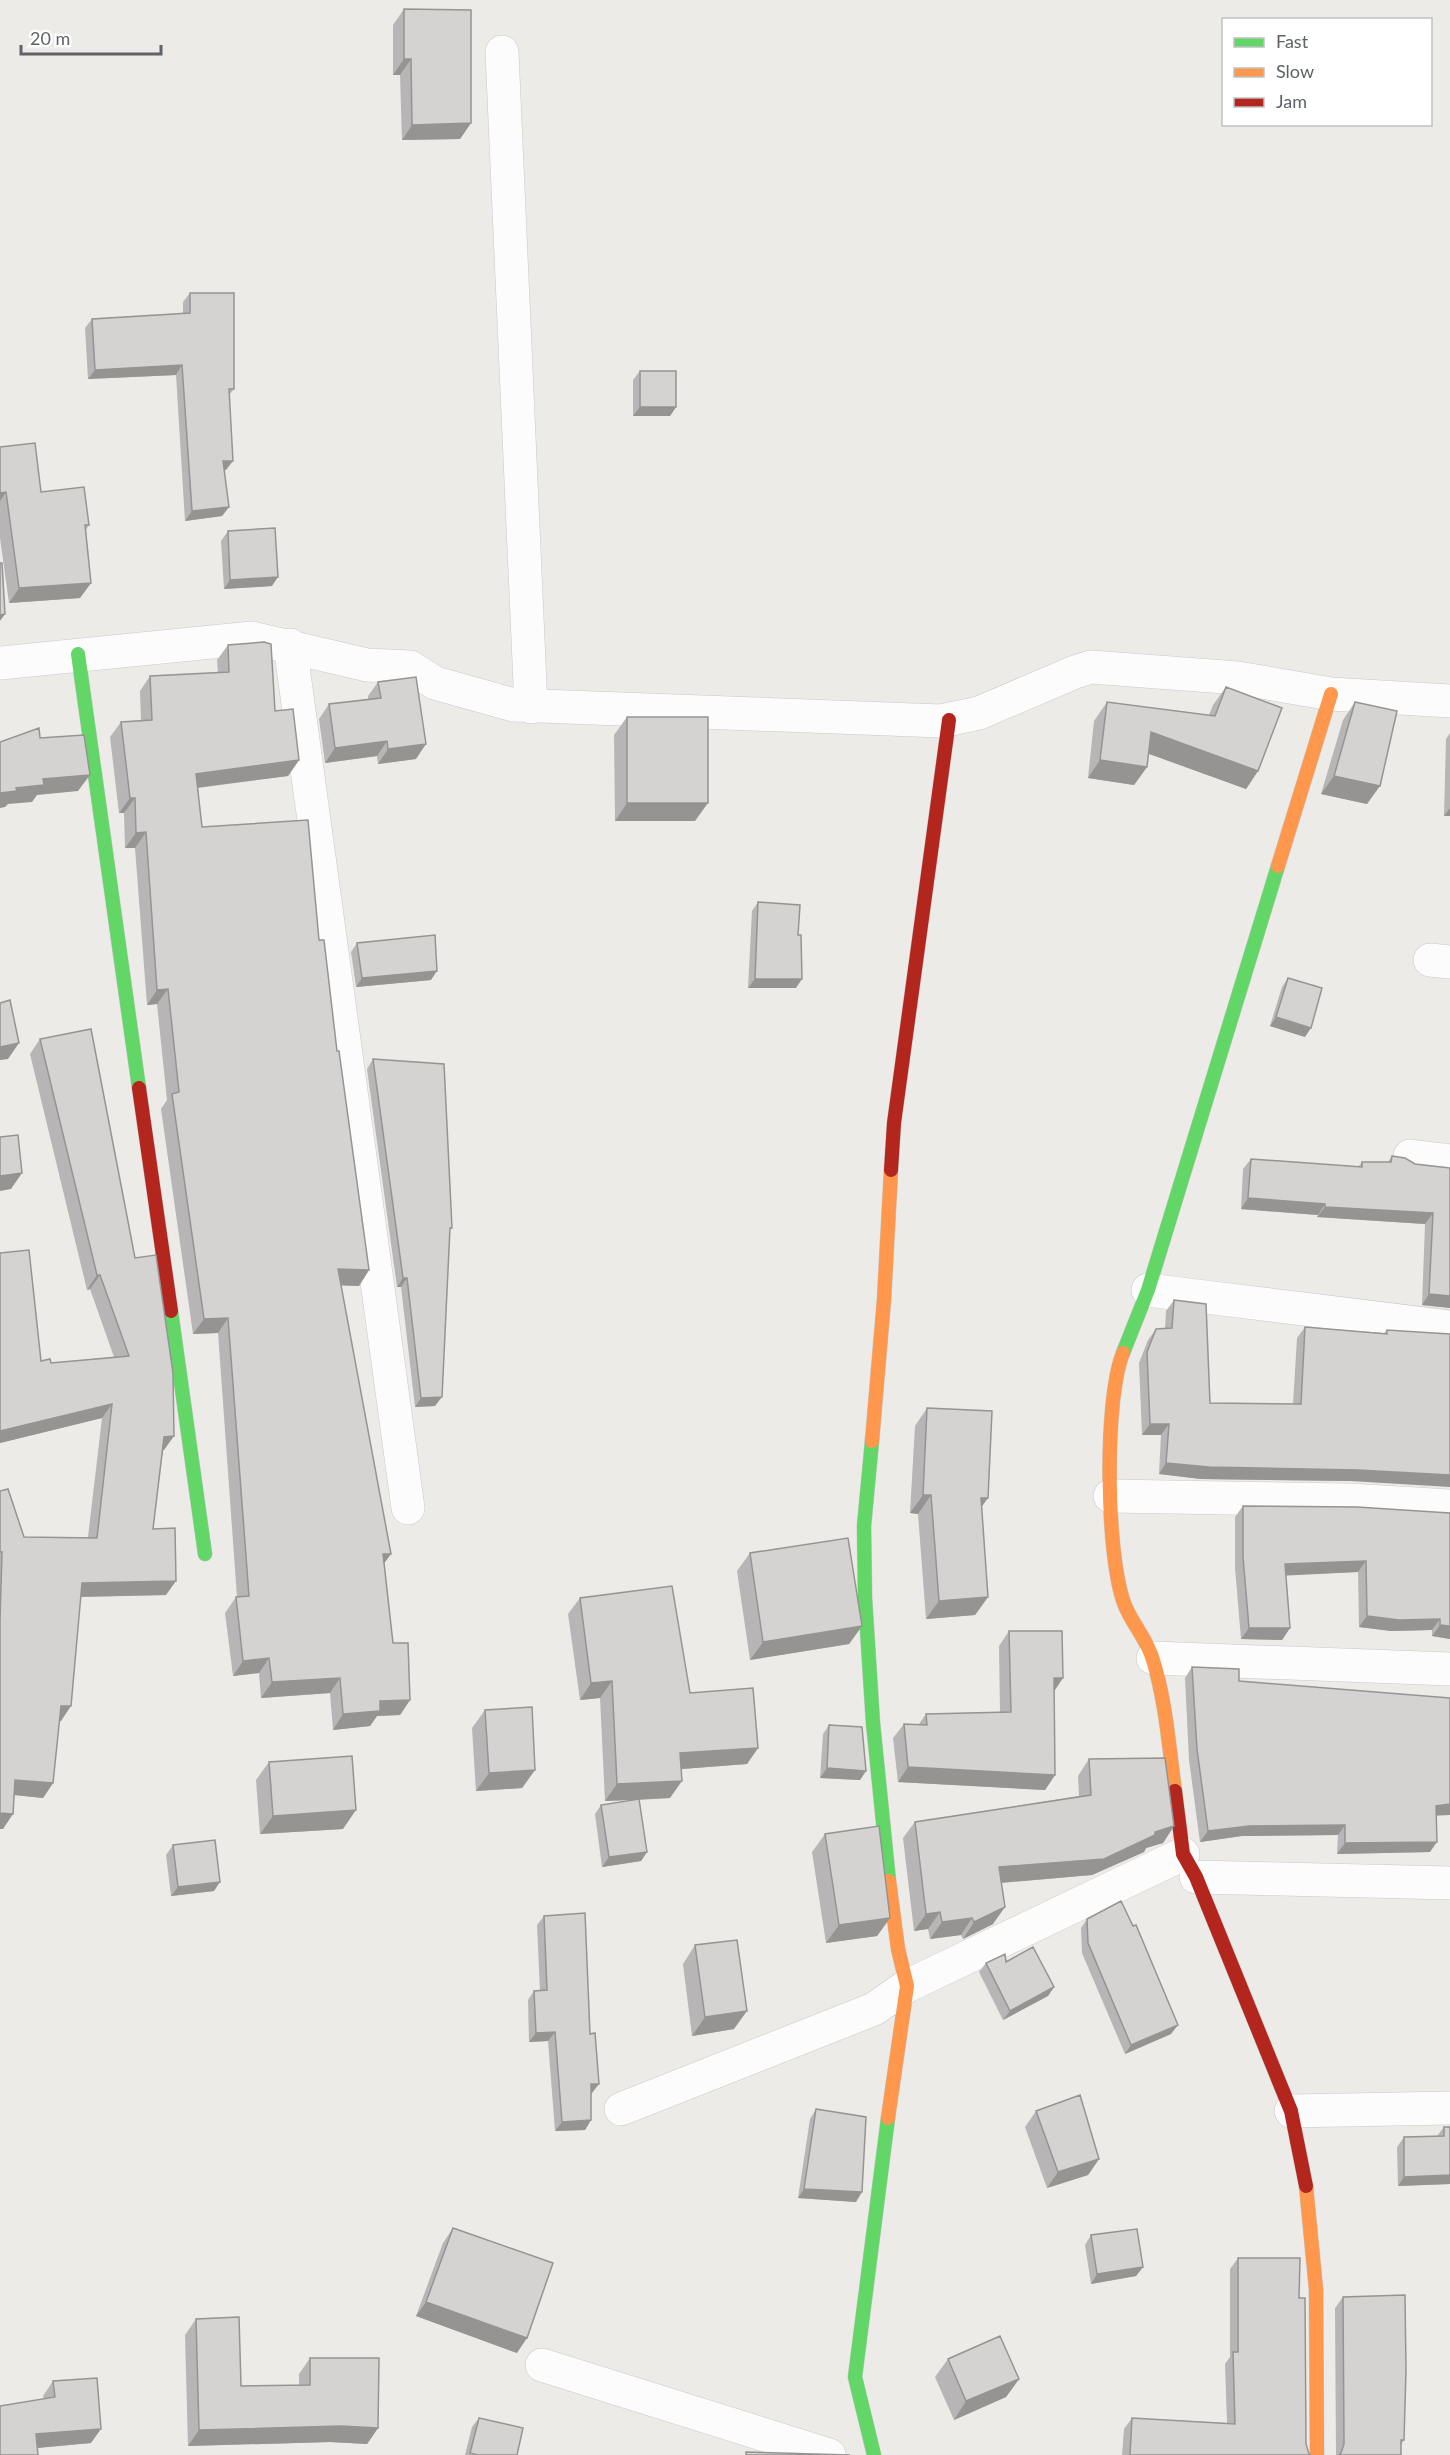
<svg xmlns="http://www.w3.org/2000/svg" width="1450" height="2455" font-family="Lato,sans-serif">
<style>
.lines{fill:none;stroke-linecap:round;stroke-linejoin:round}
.street-casing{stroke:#c8c9c9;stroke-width:34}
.fast-casing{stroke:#c8c9c9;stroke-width:15}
.slow-casing{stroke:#c8c9c9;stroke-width:15}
.jam-casing{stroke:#c8c9c9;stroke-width:15}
.street{stroke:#fcfcfc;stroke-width:33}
.fast{stroke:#63d668;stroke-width:14}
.slow{stroke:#ff974d;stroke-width:14}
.jam{stroke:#b3261e;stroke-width:14}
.wall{fill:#b7b5b5}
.shaded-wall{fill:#959493}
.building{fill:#d5d3d2;stroke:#959493;stroke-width:1.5}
</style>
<rect width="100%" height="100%" fill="#edebe8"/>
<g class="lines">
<!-- street casing -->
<g class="street-casing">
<path id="street" d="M502,52l29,655
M290,645l118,863
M0,663l252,-25 115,27 43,2 25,16 79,22 427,16 38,-8 96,-41 16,-5 147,11 93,16 119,7
M1430,960l20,2
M1410,1156l40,5
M1148,1290l302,37
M1110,1496l240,4 100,6
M1153,1658l297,11
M1196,1877l254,6
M621,2109l253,-100 33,-23 276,-132
M1291,2111l159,-3
M542,2365l287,90"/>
</g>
<!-- fast casing -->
<g class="fast-casing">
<path id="fast" d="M78,654l61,434
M171,1311l34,243
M1123,1353l25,-63 130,-424
M872,1441l-8,85 1,72 8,125 16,158
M874,2455l-19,-78 33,-259"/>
</g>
<!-- slow casing -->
<g class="slow-casing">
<path id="slow" d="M1278,866l53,-172
M1123,1353c-19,47 -17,201 1,250 7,20 24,37 29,57 13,42 16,88 22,131
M872,1441l12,-141 7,-130
M888,2118l19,-132 -9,-37 -9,-68
M1306,2186l10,103 1,166"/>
</g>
<!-- jam casing -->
<g class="jam-casing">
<path id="jam" d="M139,1088l32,223
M891,1170l3,-47 55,-403
M1175,1791l8,63 13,23 95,234 15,75"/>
</g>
<!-- street -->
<use href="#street" class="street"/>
<!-- fast -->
<use href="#fast" class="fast"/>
<!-- slow -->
<use href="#slow" class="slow"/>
<!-- jam -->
<use href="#jam" class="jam"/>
</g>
<!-- wall -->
<path class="wall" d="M404,9l67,114 -11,16 -58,1 -2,-65h-7v-50z
M190,293l44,96 -4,5 -4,76h-2l5,37 -7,9 -37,5 -9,-146 -88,4 -3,-51 7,-9 91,-5v-12z
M640,371l36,36 -6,9h-37v-36z
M0,447l41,45 48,33 -3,5 5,53 -11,15 -71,5 -9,-65z
M228,531l44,55 -48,3 -3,-48z
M228,645l47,66 24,49 -11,16 -90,12 4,39 117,113 18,111 32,219 -10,16 -18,-1 43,277 9,81 17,57 -10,15 -23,1 -7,10 -37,4 -3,-37 -69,5 -2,-25 -26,3 -8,-63 11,-16h1l-19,-264 -25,1 -32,-225 6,-9 -10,-96 -10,1 -12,-157h-10l-1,-35h-5l-9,-76 11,-15 20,-1 -1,-30 10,-15 68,-3 -1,-13z
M378,682l38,77 -38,5 -1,-8 -52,7 -6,-44 10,-15 39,-5v-3z
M1226,687l32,84 -12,18 -98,-36 -1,14 -13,18 -46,-7 6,-57 13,-19 102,13 4,-10z
M1355,702l12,102 -46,-10 22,-74z
M627,717l68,104h-80l-1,-86z
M1450,733v83h-6l2,-77z
M758,902l40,33 -2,53h-48l4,-77z
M357,943l74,37 -75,7 -5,-35z
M1288,978l17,59 -35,-11 12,-39z
M40,1039l124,411 -1,1 -10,78 13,66 -85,2 -20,124h-2l-6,62 -10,15 -29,-3 -11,34h-3v-338l24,46h64l14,-119 -102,25v-190l41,108 10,2 63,-6 -24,-68 -3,1 -57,-236z
M373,1059l62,347 -20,1 -14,-120h-4l-30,-218z
M1392,1156l23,8 35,4v140l-28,-3 3,-81 -108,-7 1,-2 -77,-6 2,-40 8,-10 107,8 4,-5h26z
M1174,1300l36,103 83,1 4,-66 8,-11 79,6 3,-3 63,4 -100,147 -149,-2 -42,-5 2,-39h-19l-3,-72 9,-23 8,-11h9l1,-18z
M927,1408l54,100 7,89 -13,18 -49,4 -8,-105 -8,-1 5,-87z
M1243,1506l207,7v126l-18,-3v-6l-41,1 -32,-4 -1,-55 -72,3 4,53 -8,12 -41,-1 -6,-71v-51z
M750,1553l112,73 -13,18 -99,16 -13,-89z
M580,1598l110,95 68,55 -11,16 -66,5 -11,29 -31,2 8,52 -6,9 -39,6 -7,-53 6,-9 34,-5 -30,1 -5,-103 -20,2 -12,-86z
M1009,1631l45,60 1,84 -10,15 -147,-8 -5,-44 11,-14h15l7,-10 74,-2 -1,-66z
M1192,1667l47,14 197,135 -6,36 -93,2 1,-19 -96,1 -42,6 -11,-82 -4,-82z
M485,1710l50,60 -13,18 -46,3 -4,-63z
M829,1725l37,46 -6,9 -40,-2 3,-44z
M1089,1759l85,67 -11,17 -17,5 -2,4 -52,23 -91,8 -8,41 -30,15 -2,-4 -31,4 -2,-10 -14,2 -11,-93 12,-16 164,-26 -1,-20z
M269,1762l74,67 -83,5 -4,-54z
M825,1834l65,84 -13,18 -51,7 -14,-91z
M173,1845l41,46 -43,5 -5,-41z
M544,1916l48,177h-1v27l-6,10 -30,1 -7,-90 -19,1 -1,-42 6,-9h6l-3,-66z
M1087,1919l84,115 -46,20 -43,-101 -1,-25z
M695,1945l39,84 -42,7 -9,-72z
M986,1963l68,24 -6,9 -45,24 -24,-48z
M816,2109l40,93 -58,-4 12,-79z
M1036,2111l63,48 -11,16 -41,13 -22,-61z
M1444,2127h6v57l-52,2 -1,-39 7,-10 33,-1z
M453,2228l64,125 -101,-37 27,-73z
M1091,2235l52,32 -7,9 -45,8 -6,-39z
M1238,2258l61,40 7,146 3,10 2,1h-189l2,-26 8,-11 95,5 -2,-59 5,-7v-88z
M1343,2297l61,143 -3,5v10h-65l-1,-147z
M196,2319l45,67 58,-1v-11l11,-16 68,70 -11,16 -37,-2 -142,4 -3,-111z
M948,2359l71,20 -13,18 -52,23 -19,-43z
M53,2381l38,62 -54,5 -37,7 44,-56 -1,-3z
M479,2418l38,37h-52l7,-28z"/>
<!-- shaded-wall -->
<path class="shaded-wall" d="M404,59h7l-11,16h-7z
M471,123l-11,16 -58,1 10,-15z
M182,365l-6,10 -88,4 7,-9z
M640,407h36l-6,9h-37z
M223,461h10l-7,9h-10z
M6,492l-6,9v-8z
M229,507l-7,9 -37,5 7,-10z
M278,577l-6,9 -48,3 6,-9z
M91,583l-11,15 -71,5 10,-15z
M5,614l-5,7v-6z
M1151,732l107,39 -12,18 -108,-39z
M387,741l-10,15 -52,7 10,-15z
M426,744l-10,15 -38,5 10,-15z
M299,760l-11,16 -102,13 10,-15z
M1100,760l47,7 -13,18 -46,-7z
M90,775l-12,16 -41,4 -5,7 -24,2 -3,3 -5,1v-15l43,-14z
M1334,776l46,10 -13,18 -46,-10z
M130,798h5l-11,15h-5z
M627,803h81l-13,18h-80z
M1450,808v8h-6z
M146,832l-11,16h-10l11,-15z
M437,971l-6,9 -75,7 6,-9z
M755,979h47l-6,9h-48z
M168,989l-11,15 -10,1 10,-15z
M1276,1017l35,11 -6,9 -35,-11z
M19,1043l-11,16 -8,1v-13z
M22,1173l-11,16 -11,2v-15z
M1248,1198l77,6 -7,11 -77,-6z
M1325,1207l108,6 -8,11 -108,-7z
M338,1269l31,1 -10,16 -32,-1z
M97,1275h3l-10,14 -3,1z
M403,1278h4l-6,9h-4z
M1429,1294l21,2v12l-28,-3z
M228,1318l-10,15 -25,1 11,-15z
M442,1397l-7,9 -20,1 6,-9z
M112,1404l-10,14 -102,25v-12z
M1150,1424h19l-8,11h-19z
M174,1436l-10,14 -10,1 10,-14z
M1166,1463l192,7 92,5v12l-100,-6 -149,-2 -42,-5z
M923,1495h8l-13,19 -8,-1z
M981,1498h7l-13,18z
M383,1554h8l-11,15z
M1366,1561l-8,11 -81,4 8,-12z
M176,1581l-10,14 -94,2 10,-14z
M988,1597l-13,18 -49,4 13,-18z
M1367,1616l73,3 -8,11 -41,1 -32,-4z
M1440,1625l10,1v13l-18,-3z
M862,1626l-13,18 -99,16 13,-18z
M1249,1628h41l-8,12 -41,-1z
M269,1658l-10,15 -26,3 10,-15z
M340,1678l-10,15 -69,5 11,-16z
M1054,1678h9l-10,15z
M612,1681l-12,17 -20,2 11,-17z
M410,1700l-10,15 -23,1 -7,10 -37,4 10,-16 37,-13z
M61,1706h10l-10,15 -11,-1z
M758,1748l-11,16 -78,6 11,-17z
M908,1767l147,8 -10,15 -147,-8z
M827,1768l39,3 -6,9 -40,-2z
M535,1770l-13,18 -46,3 13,-18z
M15,1780l38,3 -10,15 -38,-4z
M682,1781l-12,17 -65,3 12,-17z
M1450,1804v11l-22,1 8,-10z
M356,1810l-13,19 -83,5 13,-18z
M0,1813l13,1 -10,15h-3z
M1345,1825l-7,10 -96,1 -42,6 8,-11 41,-5z
M1174,1826l-11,17 -17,5 -2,4 -52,23 -105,9 12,-17 156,-35z
M1437,1842l-7,10 -93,2 8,-11z
M647,1852l-6,9 -39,6 7,-10z
M220,1882l-6,9 -43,5 7,-9z
M1005,1907l-12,17 -30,15 11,-17z
M940,1912l-12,17 -14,2 12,-17z
M890,1918l-13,18 -51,7 13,-18z
M972,1918l-11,17 -31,4 12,-17z
M1054,1987l-6,9 -45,24 7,-9z
M747,2011l-13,18 -42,7 13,-19z
M1178,2025l-7,9 -46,20 6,-9z
M555,2032l-7,9 -19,1 7,-9z
M591,2084h8l-7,9h-8z
M591,2120l-6,10 -30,1 7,-9z
M1099,2159l-11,16 -41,13 11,-16z
M1450,2175v9l-52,2 6,-9z
M804,2189l58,3 -6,10 -58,-4z
M1143,2267l-7,9 -45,8 6,-10z
M426,2302l101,36 -10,15 -101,-37z
M1019,2379l-13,18 -52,23 12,-19z
M341,2426l37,2 -11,16 -37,-2 -142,4 11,-16z
M101,2429l-10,14 -65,6 10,-15z"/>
<!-- building -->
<path class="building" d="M404,9l67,1v113l-59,2 -1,-66h-7z
M190,293h44v96h-5l4,72h-10l6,46 -37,4 -10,-146 -87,5 -3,-51 98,-6z
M640,371h36v36h-36z
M35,443l6,49 43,-5 5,38h-4l6,58 -72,5 -13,-96 -6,1v-46z
M275,528l3,49 -48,3 -2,-49z
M0,563h2l3,51 -5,1z
M264,642l7,2 4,67 18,-2 6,51 -103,14 6,53 106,-7 11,120h5l13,111h2l30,219 -31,-1 53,285h-8l10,89h15l2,57 -30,1v10l-37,3 -3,-36 -68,4 -3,-24 -26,3 -7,-64 13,-1 -21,-278 -24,1 -32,-225 7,-2 -11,-103 -11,1 -11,-158 -10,1 -1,-35h-5l-9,-76 31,-2 -2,-44 79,-4 -1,-27z
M416,677l10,67 -38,5 -1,-8 -52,7 -6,-44 52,-6 -3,-16z
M1226,687l56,21 -24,63 -107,-39 -4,35 -47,-7 7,-58 108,14z
M1355,702l42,9 -17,75 -46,-10z
M627,717h81v86h-81z
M39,728l1,10 44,-3 6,40 -47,4 1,6 -28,3 1,3 -17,2v-51z
M758,902l42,3 -2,30h3l1,44h-47z
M435,935l2,36 -75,7 -5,-35z
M1288,978l34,10 -11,40 -35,-11z
M10,1000l9,43 -19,4v-44z
M91,1029l44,229 21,-3 17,118 1,63 -10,1 -11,92 22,-1 1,53 -94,2 -11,123h-10l-8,77 -38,-3 -2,34 -13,-1v-192l2,-69h-2v-61l8,-2 16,48 73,1 15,-134 -112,27v-178l29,-3 12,111 9,-2 1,4 78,-7 -29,-81h-3l-57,-236z
M373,1059l71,5 8,164h-2l-8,169 -21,1 -14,-120h-4z
M18,1135l4,38 -22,3v-39z
M1392,1156l13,2 10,6 35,4v128l-21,-2 4,-81 -108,-6v-3l-77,-6 3,-39 111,8v-5h29z
M1174,1300l32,4 4,99 91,1 4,-77 82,7v-4l63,4v141l-92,-5 -149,-3 -43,-4 3,-39h-19l-3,-72 9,-23 16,-1z
M927,1408l65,3 -4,87h-7l7,99 -49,4 -8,-106h-8z
M1243,1506l114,1 93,6v113l-10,-1v-6l-41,1 -32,-4 -1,-55 -81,3 5,64h-41l-6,-71z
M848,1538l14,88 -99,16 -13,-89z
M672,1586l18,107 63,-5 5,60 -78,5 2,28 -65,3 -5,-103 -21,2 -11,-85z
M1009,1631h53l1,47h-9l1,97 -147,-8 -4,-43 23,1 -1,-11 85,-2z
M1192,1667l47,2v12l211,17v106l-14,2 1,36 -92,1v-18l-96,1 -41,5 -11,-82z
M532,1707l3,63 -46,3 -4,-63z
M829,1725l33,2 4,44 -39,-3z
M352,1756l4,54 -83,6 -4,-54z
M1165,1758l9,68 -19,6v3l-51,24 -105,8 6,40 -31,15 -2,-4 -30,4 -2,-10 -14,2 -11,-92 176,-27 -2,-36z
M639,1799l8,53 -38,5 -8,-52z
M879,1826l11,92 -51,7 -14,-91z
M215,1840l5,42 -42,5 -5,-42z
M1121,1901l12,25 3,-1 42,100 -47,20 -43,-102 -1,-24z
M585,1913l5,121 5,-1 4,51h-8v36l-29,2 -7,-90 -19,1 -2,-42 13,-1 -3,-74z
M737,1940l10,71 -42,6 -10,-72z
M1033,1947l21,40 -44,24 -24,-48 19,-9 1,8z
M1080,2095l19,64 -41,13 -22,-61z
M816,2109l50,8 -4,75 -58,-3z
M1444,2127h6v48l-46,2v-40l40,-1z
M453,2228l100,35 -26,75 -101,-36z
M1137,2229l6,38 -46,7 -6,-39z
M1238,2258h62l-1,40h6l1,146 3,10 2,1h-181l2,-37 103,6 -2,-72h5z
M1405,2295l1,75 -2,70h-3v15h-62l2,-2 3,-9 -1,-147z
M239,2317l2,69 69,-1v-27h69l-1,70 -37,-2 -142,4 -3,-111z
M1000,2336l19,43 -53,22 -18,-42z
M97,2378l4,51 -65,5 2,21h-38v-49l55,-9 -2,-16z
M479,2418l44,10 -6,27h-39l-8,-2z
M746,2452l104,3h-104z"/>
<!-- legend -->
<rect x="1222" y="18" width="210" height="108" fill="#ffffff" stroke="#bec1c2" stroke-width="1.5"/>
<rect x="1234" y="38" width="30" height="9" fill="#63d668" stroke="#bec1c2" stroke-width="1.5"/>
<text x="1276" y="48" font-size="18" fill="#5d6366">Fast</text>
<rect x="1234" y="68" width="30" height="9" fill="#ff974d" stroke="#bec1c2" stroke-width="1.5"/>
<text x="1276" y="78" font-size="18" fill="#5d6366">Slow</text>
<rect x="1234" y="98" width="30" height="9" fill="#b3261e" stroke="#bec1c2" stroke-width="1.5"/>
<text x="1276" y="108" font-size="18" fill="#5d6366">Jam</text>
<!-- scale -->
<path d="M21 45v9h140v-9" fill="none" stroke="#5d6366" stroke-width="3"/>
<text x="30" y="45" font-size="18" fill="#5d6366" stroke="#ffffff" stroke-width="4.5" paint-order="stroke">20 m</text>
</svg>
